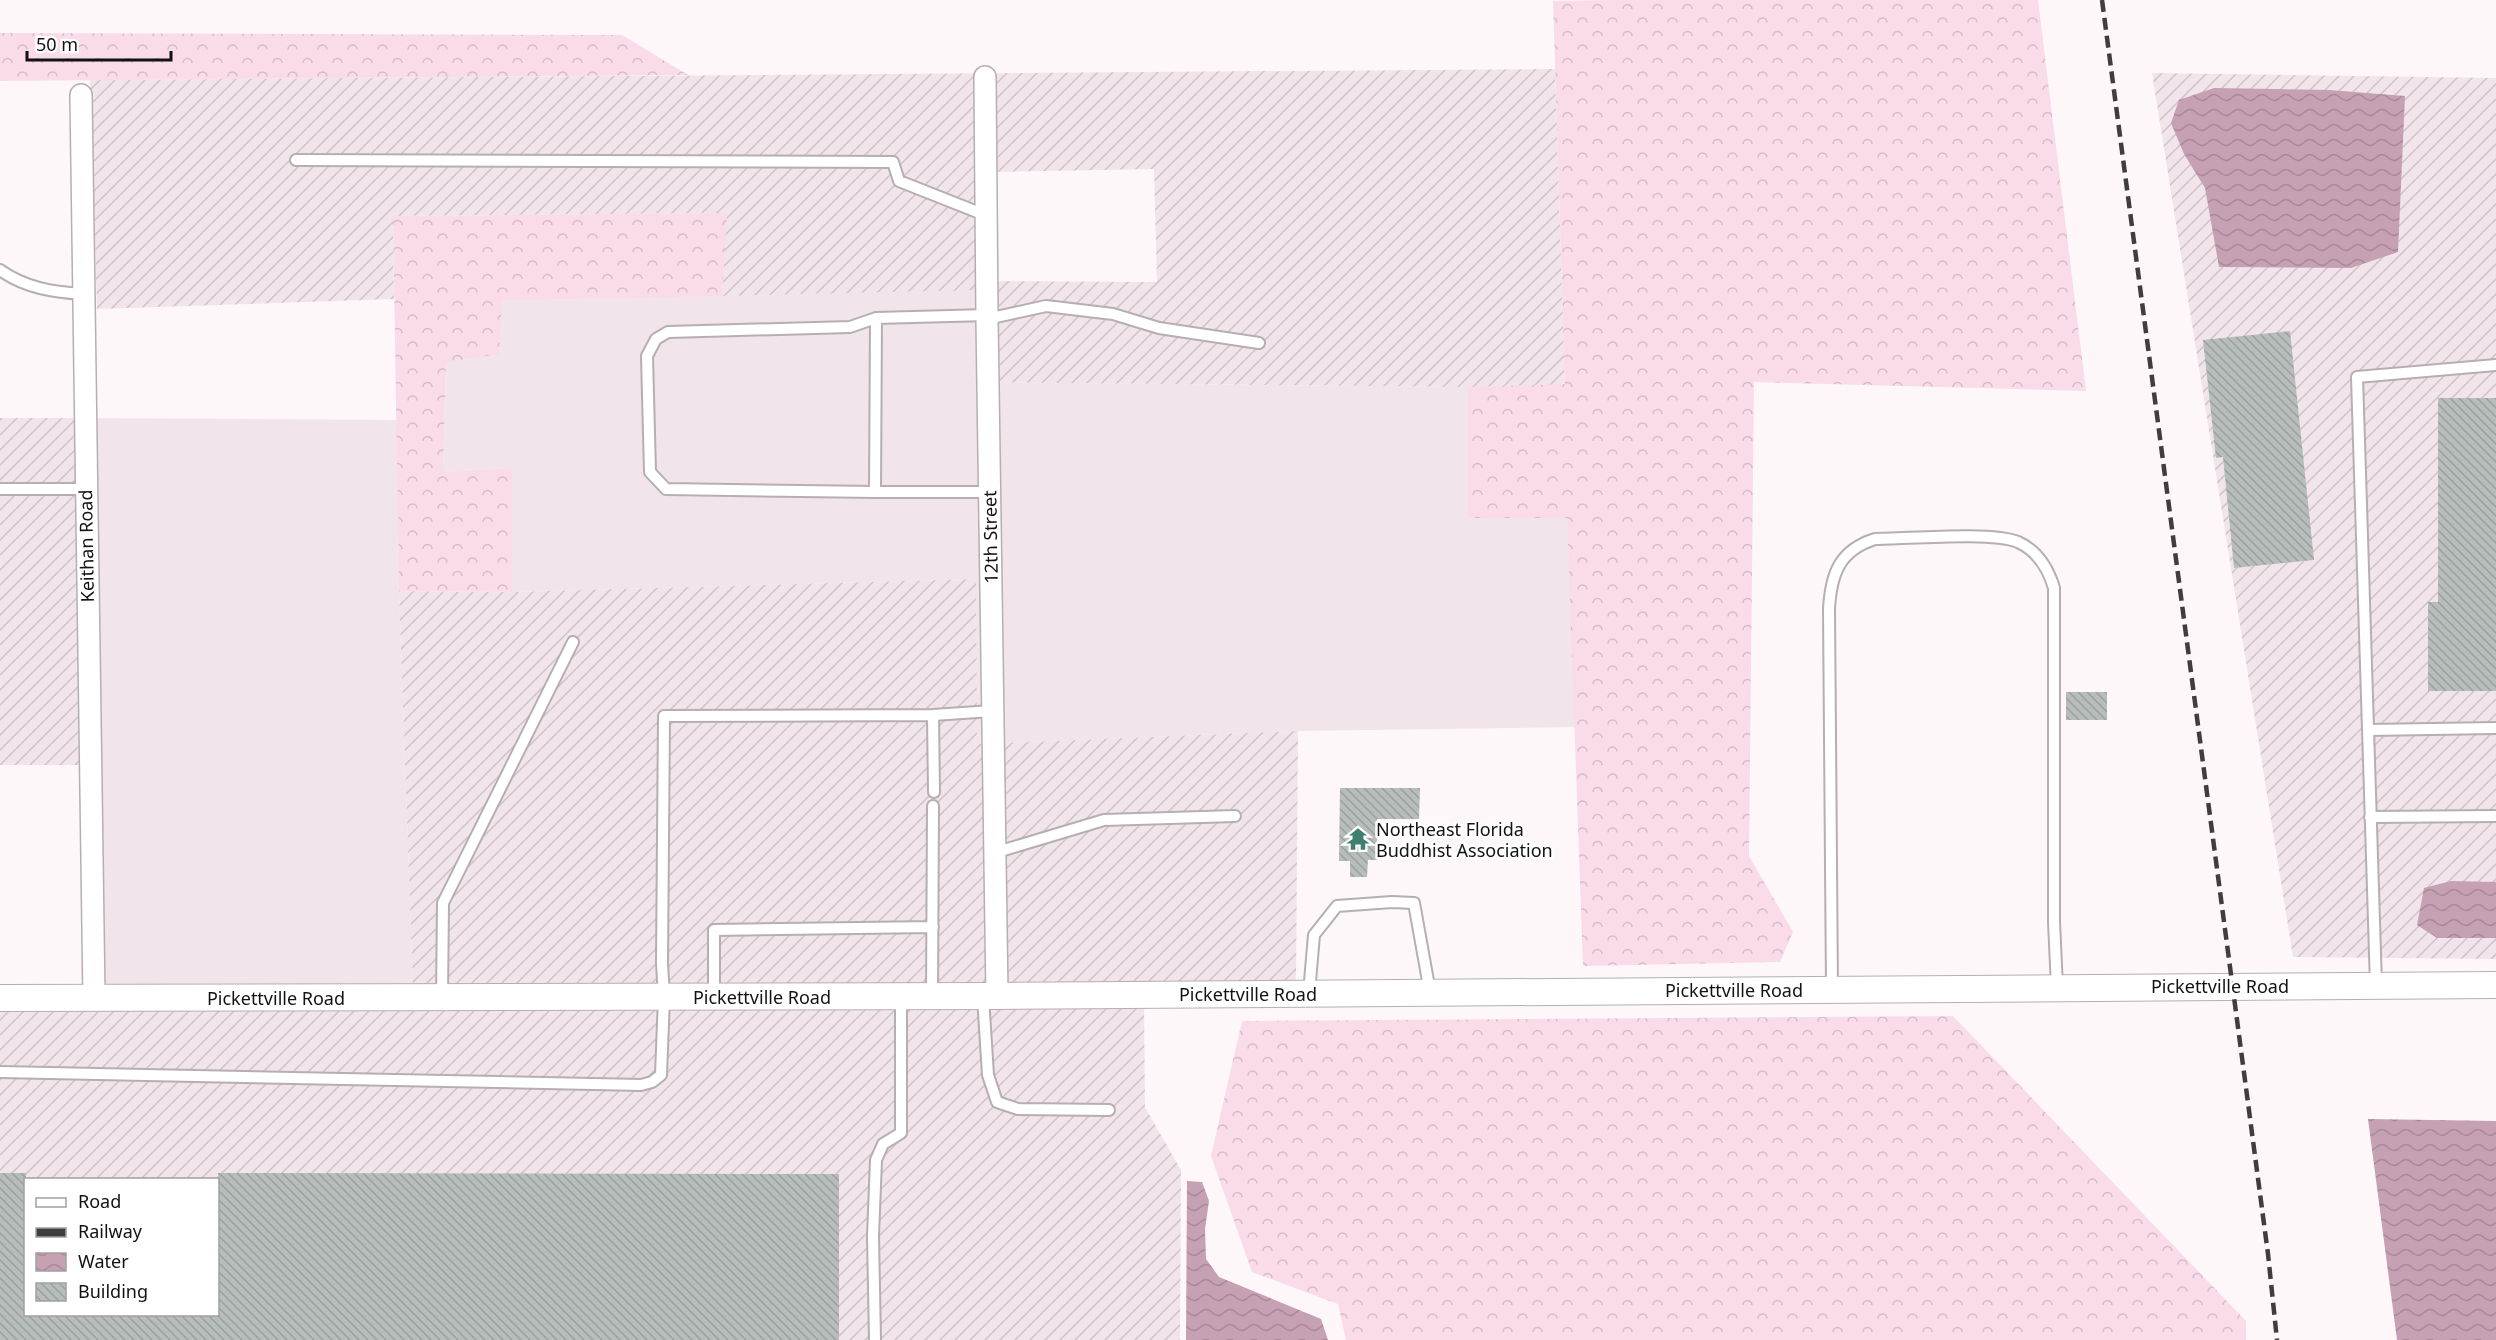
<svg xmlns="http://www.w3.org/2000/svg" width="2496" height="1340" font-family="'Noto Sans',sans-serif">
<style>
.built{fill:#f1e4ea}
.industrial{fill:url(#industrial-furrows);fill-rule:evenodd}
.forest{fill:url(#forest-crowns)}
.water{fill:url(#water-waves)}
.building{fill:url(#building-back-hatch)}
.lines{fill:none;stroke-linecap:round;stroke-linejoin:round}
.service-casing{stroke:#b5afb2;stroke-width:14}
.minor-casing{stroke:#b5afb2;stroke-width:24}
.tertiary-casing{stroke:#b5afb2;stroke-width:28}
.service{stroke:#fff;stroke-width:10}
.minor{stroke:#fff;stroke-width:21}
.tertiary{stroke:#fff;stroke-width:26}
.rail{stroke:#403d3e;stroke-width:4.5;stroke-dasharray:12 6;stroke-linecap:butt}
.labels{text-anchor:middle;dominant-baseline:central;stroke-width:5;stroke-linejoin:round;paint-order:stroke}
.street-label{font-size:18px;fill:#131112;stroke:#fff}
.poi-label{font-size:18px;fill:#131112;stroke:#fff;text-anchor:start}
</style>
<defs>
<pattern id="industrial-furrows" width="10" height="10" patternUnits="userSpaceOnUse" patternTransform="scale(1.5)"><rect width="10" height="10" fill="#f1e4ea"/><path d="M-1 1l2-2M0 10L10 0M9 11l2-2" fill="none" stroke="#cec3c8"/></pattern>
<pattern id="forest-crowns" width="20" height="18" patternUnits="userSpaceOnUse" patternTransform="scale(1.5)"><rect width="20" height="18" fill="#f9dbea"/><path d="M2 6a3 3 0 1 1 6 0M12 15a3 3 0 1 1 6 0" fill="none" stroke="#d5bbc8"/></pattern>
<pattern id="water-waves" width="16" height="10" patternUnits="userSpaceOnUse" patternTransform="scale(1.5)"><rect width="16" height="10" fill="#c6a0b3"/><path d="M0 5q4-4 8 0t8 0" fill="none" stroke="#a98999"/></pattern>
<pattern id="building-back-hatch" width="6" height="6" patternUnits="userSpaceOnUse" patternTransform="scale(1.5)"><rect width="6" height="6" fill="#b7bdbb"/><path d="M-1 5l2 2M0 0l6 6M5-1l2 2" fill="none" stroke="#9ca1a0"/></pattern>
</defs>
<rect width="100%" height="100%" fill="#fdf7fa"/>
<!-- built -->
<path class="built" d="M977,289l2,93 489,5 1,130 98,1 9,209 -278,4 -322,13v-165l-464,13v-124l-69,4 3,-110 56,-61z
M75,418l322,2 2,171 14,396 -328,2z"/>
<!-- industrial -->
<path class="industrial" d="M1555,69l10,316 -97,2 -490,-5 -1,-92 -255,6 4,-83 -333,3 1,83 -297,10 -7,-229zM1154,169l3,113 -163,-1 -2,-109z
M2152,73l344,5v881l-203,-2z
M0,418h75l5,347h-80z
M976,579l1,165 321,-13 -2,251 -883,5 -14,-396 113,1z
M1144,1005l1,102 36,63 -1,170h-1180v-332zM26,1180h192v134h-192z"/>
<!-- forest -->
<path class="forest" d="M1615,0h423l48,391 -332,-9 -5,474 44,76 -13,30 -197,4 -16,-448h-99v-131l97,-3 -12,-383z
M0,33l622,2 66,40 -688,6z
M727,213l-5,83 -220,5 -3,53 -53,8 -3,110 69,-4v124l-113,-1 -6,-375z
M1953,1016l293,305v19h-900l-8,-36 -86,-32 -41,-116 31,-135z"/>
<!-- water -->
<path class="water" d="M2214,88l115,2 76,6 -7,156 -47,16 -132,-1 -14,-79 -21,-34 -13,-31 8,-23z
M2451,881l45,1v56h-59l-20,-13 7,-37z
M2368,1119l128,2v219h-99z
M1187,1181l15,1 7,19 -4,28 1,30 13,18 102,42 7,21h-142z"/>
<!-- building -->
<path class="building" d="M2290,331l24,229 -80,8 -11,-111 -7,1 -13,-118z
M2438,398h58v293h-68v-89h10z
M2066,692h41v28h-41z
M1340,788h80l-1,31h-42v41h-9l-1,17h-17v-16h-11z
M0,1173h26v141h192v-141l621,1v166h-839z"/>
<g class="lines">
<!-- service casing -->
<g class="service-casing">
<path id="service" d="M296,160l597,2 6,19 86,34
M0,270c25,18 53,22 83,24
M987,315l-111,3 -1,174h114
M987,319l59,-13 67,8 46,14 100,15
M0,489h85
M875,492l-209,-3 -16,-17 -3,-116 9,-17 12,-7 182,-5 26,-9
M933,715l1,77
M2368,730l128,-2
M2370,817l126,-1
M994,853l110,-33 131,-4
M2376,985l-19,-608 139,-12
M1832,989l-3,-380c2,-36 11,-59 46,-70 33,0 116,-8 143,3 20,9 30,26 36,46v334l3,65
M1309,993l5,-58 23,-29 55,-4 22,1 16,89
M932,996l1,-190
M442,997l1,-94 130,-261
M714,997v-67l219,-3
M983,997l5,78 9,27 21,7 91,1
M0,1072l641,13 11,-3 9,-7 3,-78 -2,-34 2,-247 269,-1 59,-4
M875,1340l-2,-104 3,-76 7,-16 18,-11v-136"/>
</g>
<!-- minor casing -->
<g class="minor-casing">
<path id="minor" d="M985,77l2,242 10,677
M81,95l13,903"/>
</g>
<!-- tertiary casing -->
<g class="tertiary-casing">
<path id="tertiary" d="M0,998l997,-2 1499,-11"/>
</g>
<!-- service -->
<use href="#service" class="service"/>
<!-- minor -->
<use href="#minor" class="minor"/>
<!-- tertiary -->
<use href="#tertiary" class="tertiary"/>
<!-- rail -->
<path class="rail" d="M2102,0l166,1254 9,86"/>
</g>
<!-- icons -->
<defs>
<g id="temple-bare" transform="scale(1.8)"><path d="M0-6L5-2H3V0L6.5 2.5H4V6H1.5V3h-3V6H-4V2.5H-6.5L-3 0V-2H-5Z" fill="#3e7f6e" stroke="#fff" stroke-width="2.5" paint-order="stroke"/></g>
</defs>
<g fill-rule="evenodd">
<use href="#temple-bare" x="1358" y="839"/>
</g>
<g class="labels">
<!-- street labels -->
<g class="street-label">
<text transform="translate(990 537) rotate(-91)">12th Street</text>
<text transform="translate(86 546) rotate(-91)">Keithan Road</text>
<text x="2220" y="986">Pickettville Road</text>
<text x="1734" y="990">Pickettville Road</text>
<text x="1248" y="994">Pickettville Road</text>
<text x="762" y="997">Pickettville Road</text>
<text x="276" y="998">Pickettville Road</text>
</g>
<!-- poi labels -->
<g class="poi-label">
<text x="1376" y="829">Northeast Florida<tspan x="1376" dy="21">Buddhist Association</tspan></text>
</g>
</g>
<!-- legend -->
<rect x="24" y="1178" width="195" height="138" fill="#ffffff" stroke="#a1a0a0" stroke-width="1.5"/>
<rect x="36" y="1198" width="30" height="9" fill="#ffffff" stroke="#a1a0a0" stroke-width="1.5"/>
<text x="78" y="1208" font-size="18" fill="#131112">Road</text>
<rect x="36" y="1228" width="30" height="9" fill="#403d3e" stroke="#a1a0a0" stroke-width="1.5"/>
<text x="78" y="1238" font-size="18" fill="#131112">Railway</text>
<rect x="36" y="1253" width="30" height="18" fill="url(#water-waves)" stroke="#a1a0a0" stroke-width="1.5"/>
<text x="78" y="1268" font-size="18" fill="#131112">Water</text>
<rect x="36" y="1283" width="30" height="18" fill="url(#building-back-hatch)" stroke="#a1a0a0" stroke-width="1.5"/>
<text x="78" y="1298" font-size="18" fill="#131112">Building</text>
<!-- scale -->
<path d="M27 51v9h144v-9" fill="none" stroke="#131112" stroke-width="3"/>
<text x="36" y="51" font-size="18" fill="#131112" stroke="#ffffff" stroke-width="4.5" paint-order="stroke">50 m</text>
</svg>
